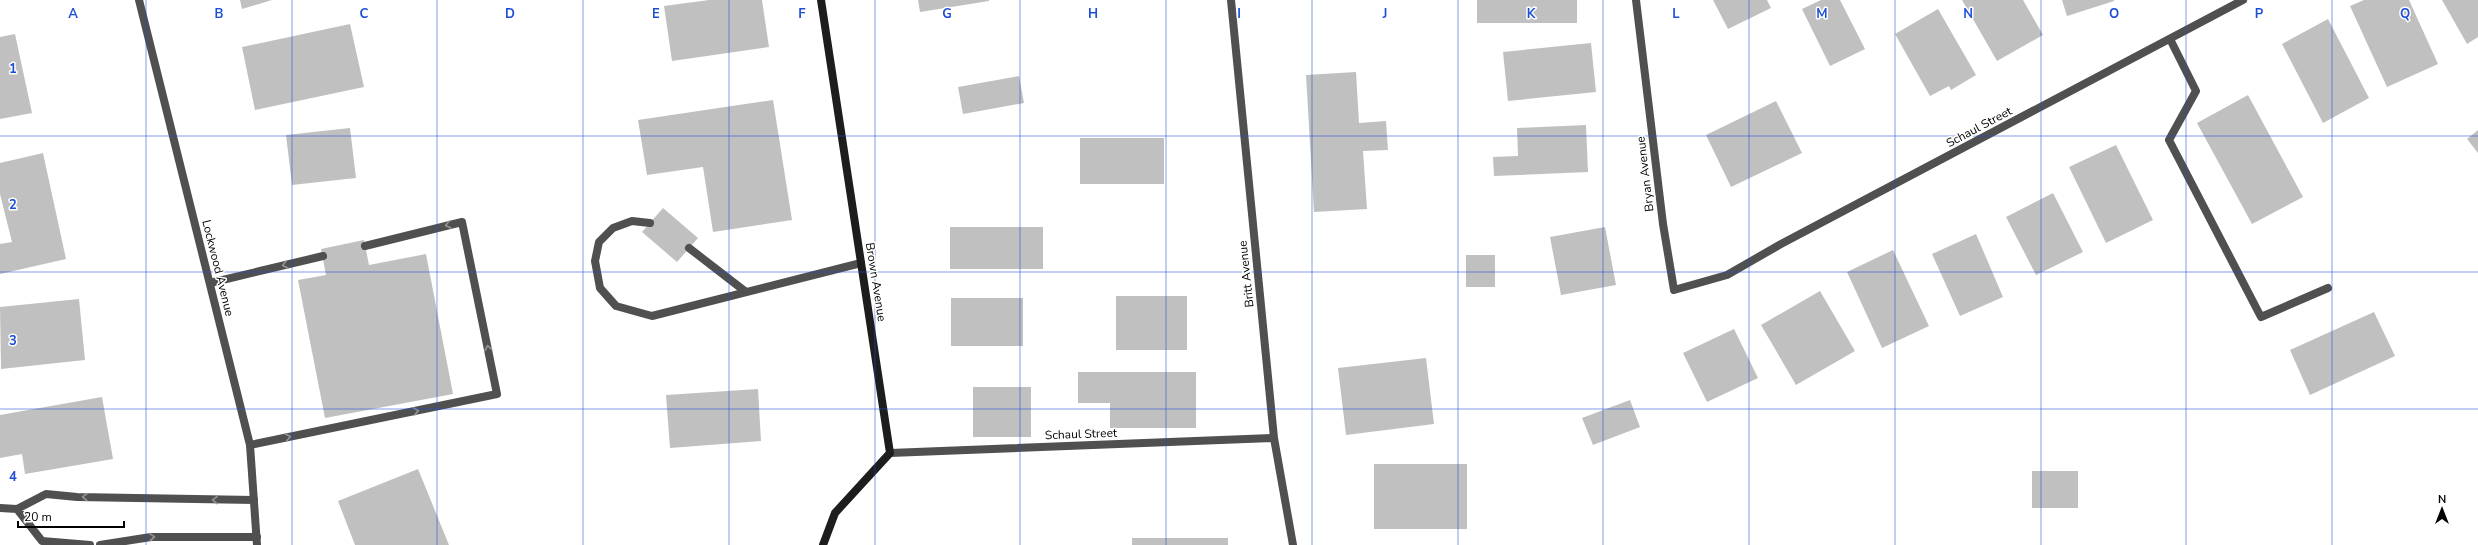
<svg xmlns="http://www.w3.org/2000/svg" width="2478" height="545" font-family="'Nunito Sans',sans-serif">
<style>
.building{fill:#c0c0c0}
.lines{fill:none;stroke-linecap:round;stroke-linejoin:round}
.lane{stroke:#505050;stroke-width:8}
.street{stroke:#505050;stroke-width:8}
.secondary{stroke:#1d1d1d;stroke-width:8}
.oneway{stroke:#969696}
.grid{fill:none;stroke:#1d4ed8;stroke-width:1;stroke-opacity:0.55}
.labels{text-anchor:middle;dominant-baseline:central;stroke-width:3;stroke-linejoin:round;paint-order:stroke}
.street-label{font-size:12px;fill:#000;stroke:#fff}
.grid-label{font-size:13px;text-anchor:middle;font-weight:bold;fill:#1d4ed8;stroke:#fff;stroke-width:3;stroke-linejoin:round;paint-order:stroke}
</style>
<rect width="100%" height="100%" fill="#fff"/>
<!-- building -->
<path class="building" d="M240,0h32l-30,9z
M709,0h53l7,47 -97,14 -8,-55z
M918,0h71v1l-69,11z
M1477,0h100v23h-100z
M1713,0h54l4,8 -43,21z
M1821,0h19l25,49 -35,17 -28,-57z
M1962,0h61l20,35 -46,26z
M2062,0h52v1l-47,15z
M2364,0h45l29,64 -51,23 -37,-81z
M2442,0h36v37l-11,7z
M1938,9l38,66 -25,15 -2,-4 -19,10 -35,-62z
M2328,19l41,79 -46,25 -41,-79z
M350,24l14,63 -109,23 -13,-63z
M15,34l17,79 -32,6v-82z
M1591,43l5,49 -88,9 -5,-49z
M1356,72l3,51 27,-2 2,29 -25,1 4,58 -53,3 -8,-137z
M1019,76l5,27 -61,11 -5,-27z
M2248,95l55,102 -51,27 -55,-101z
M773,100l19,120 -79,12 -10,-65 -56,8 -9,-55z
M1776,101l26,52 -71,34 -25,-52z
M1586,125l2,47 -94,4 -1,-19 25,-1 -1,-28z
M350,128l6,50 -64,7 -6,-50z
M2478,130v23l-11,-14z
M1080,138h84v46h-84z
M2116,145l37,75 -47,23 -37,-76z
M43,153l23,106 -66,15v-30l12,-2 -12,-48v-31z
M2053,193l30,59 -47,23 -30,-58z
M663,208l35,30 -21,24 -35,-30z
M950,227h93v42h-93z
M1605,227l11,58 -55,10 -11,-58z
M1976,234l27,63 -43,19 -28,-62z
M364,240l5,25 57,-11 27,140 -128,24 -27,-138 28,-5 -5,-26z
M1893,250l36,76 -47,22 -35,-76z
M1466,255h29v32h-29z
M1820,291l35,60 -59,34 -35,-60z
M1116,296h71v54h-71z
M951,298h72v48h-72z
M79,299l6,61 -84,9 -1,-62z
M2374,312l21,44 -85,39 -20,-45z
M1734,329l24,49 -51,24 -24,-49z
M1426,358l8,66 -88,11 -8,-67z
M1078,372h118v56h-86v-25h-32z
M973,387h58v50h-58z
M758,389l3,52 -91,7 -4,-53z
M102,397l11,62 -88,15 -3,-20 -22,4v-43z
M1630,400l10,27 -47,18 -11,-27z
M1374,464h93v65h-93z
M418,469l31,76h-94l-17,-44z
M2032,471h46v37h-46z
M1132,538h96v7h-96z"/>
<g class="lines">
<!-- lane -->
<path class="lane" d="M2170,39l26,52 -27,49 92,177 67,-29
M650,223l-18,-2 -19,7 -14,14 -4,19 5,27 16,18 36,10 209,-53
M689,248l57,44
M210,283l113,-27
M250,445l247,-51 -35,-172 -97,24
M0,508l17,1 29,-15 31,3 177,3
M17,509l25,32 48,4
M100,545l51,-8h106"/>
<!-- street -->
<path class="street" d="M139,0l111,445 7,100
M1231,0l43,438 19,107
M1636,0l27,224 11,66 53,-15 54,-31 462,-244
M890,453l384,-15"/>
<!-- secondary -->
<path class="secondary" d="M821,0l69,453 -55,60 -12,32"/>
</g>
<!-- one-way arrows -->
<defs><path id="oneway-chevron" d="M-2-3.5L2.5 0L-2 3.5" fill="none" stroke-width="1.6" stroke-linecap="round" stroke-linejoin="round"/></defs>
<g class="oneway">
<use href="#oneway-chevron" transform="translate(448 225) rotate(166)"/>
<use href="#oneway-chevron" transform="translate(285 265) rotate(166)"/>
<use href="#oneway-chevron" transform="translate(488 348) rotate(-101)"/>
<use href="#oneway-chevron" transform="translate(416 411) rotate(-12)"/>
<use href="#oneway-chevron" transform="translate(288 437) rotate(-12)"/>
<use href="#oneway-chevron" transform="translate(85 497) rotate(-178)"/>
<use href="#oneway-chevron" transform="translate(215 500) rotate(-179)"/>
<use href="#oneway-chevron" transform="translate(152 537) rotate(-4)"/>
</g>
<!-- grid -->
<path class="grid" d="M146,0v545M292,0v545M437,0v545M583,0v545M729,0v545M875,0v545M1020,0v545M1166,0v545M1312,0v545M1458,0v545M1603,0v545M1749,0v545M1895,0v545M2041,0v545M2186,0v545M2332,0v545M0,136h2478M0,272h2478M0,409h2478"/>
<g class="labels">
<!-- street labels -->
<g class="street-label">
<text transform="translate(1979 127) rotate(-28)">Schaul Street</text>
<text transform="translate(1645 174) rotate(-97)">Bryan Avenue</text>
<text transform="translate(218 268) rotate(76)">Lockwood Avenue</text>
<text transform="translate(1246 274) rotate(-96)">Britt Avenue</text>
<text transform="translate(876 282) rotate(81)">Brown Avenue</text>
<text transform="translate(1081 434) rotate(-2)">Schaul Street</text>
</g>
</g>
<g class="grid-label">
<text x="73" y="18">A</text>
<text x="219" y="18">B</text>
<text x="364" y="18">C</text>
<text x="510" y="18">D</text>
<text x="656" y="18">E</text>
<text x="802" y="18">F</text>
<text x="947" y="18">G</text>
<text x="1093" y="18">H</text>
<text x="1239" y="18">I</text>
<text x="1385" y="18">J</text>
<text x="1531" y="18">K</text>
<text x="1676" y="18">L</text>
<text x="1822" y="18">M</text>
<text x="1968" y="18">N</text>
<text x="2114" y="18">O</text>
<text x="2259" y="18">P</text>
<text x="2405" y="18">Q</text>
<text x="13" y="73">1</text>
<text x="13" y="209">2</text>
<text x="13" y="345">3</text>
<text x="13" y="481">4</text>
</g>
<!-- north arrow -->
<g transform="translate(2442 509)" stroke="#ffffff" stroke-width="3" paint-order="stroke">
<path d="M0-3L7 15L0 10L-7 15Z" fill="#000000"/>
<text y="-6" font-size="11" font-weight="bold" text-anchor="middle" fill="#000000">N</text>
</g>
<!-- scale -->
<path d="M18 521v6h106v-6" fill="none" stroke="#000000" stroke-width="2"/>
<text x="24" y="521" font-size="12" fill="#000000" stroke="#ffffff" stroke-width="3" paint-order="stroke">20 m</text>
</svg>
